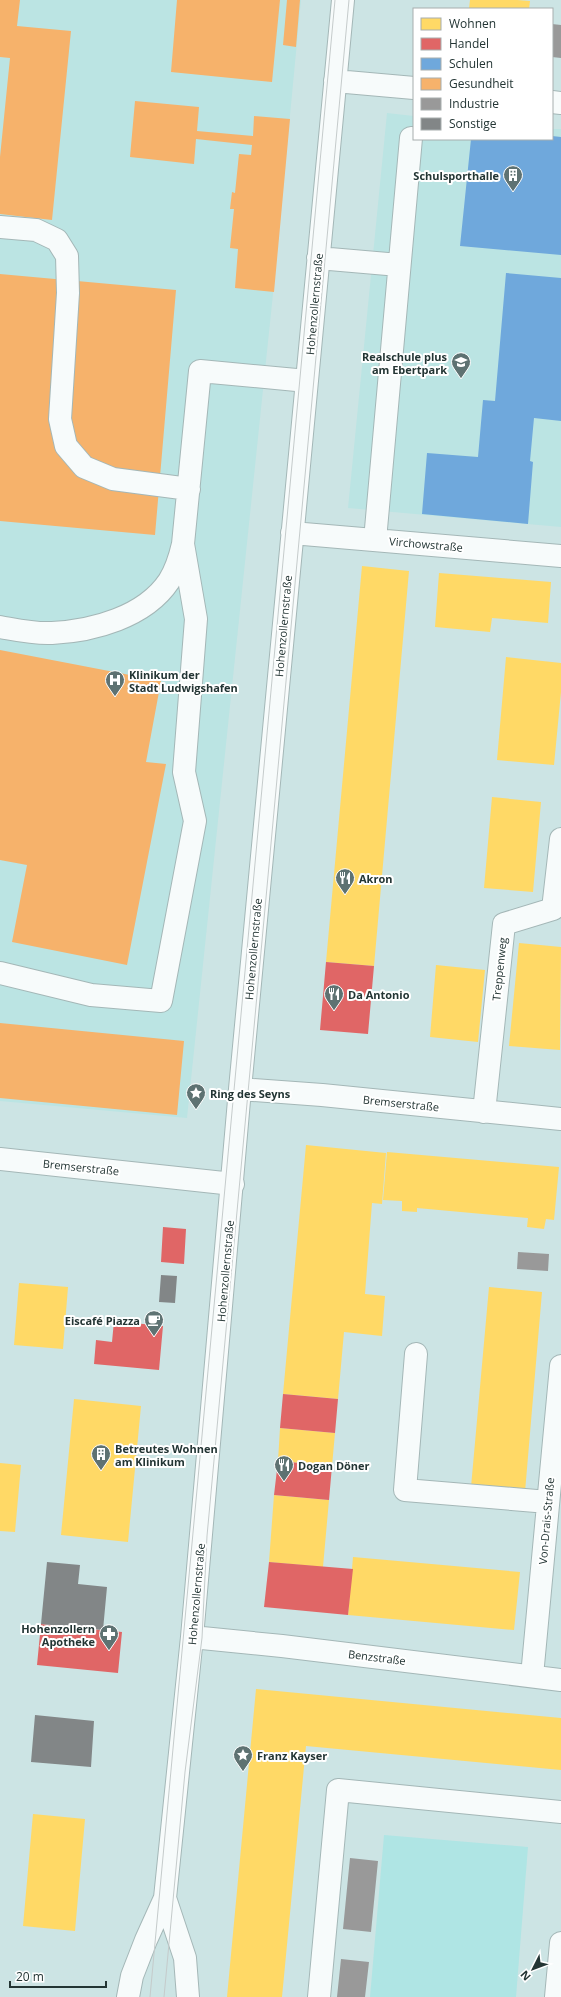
<svg xmlns="http://www.w3.org/2000/svg" width="561" height="1997" font-family="'Open Sans',sans-serif">
<style>
.built{fill:#bbe4e3}
.green{fill:#afe5e4}
.homes{fill:#ffd966}
.shops{fill:#e06666}
.schools{fill:#6fa8dc}
.health{fill:#f6b26b}
.industry{fill:#999}
.building{fill:#828687}
.lines{fill:none;stroke-linecap:round;stroke-linejoin:round}
.minor-casing{stroke:#a4b7b7;stroke-width:24}
.minor{stroke:#f7fbfb;stroke-width:22}
.tram{stroke:#c5cbcb;stroke-width:1}
.labels{text-anchor:middle;dominant-baseline:central;stroke-width:4;stroke-linejoin:round;paint-order:stroke}
.poi-label{font-size:11px;font-weight:bold;fill:#233534;stroke:#fff;text-anchor:start}
.street-label{font-size:11px;fill:#233534;stroke:#fff}
</style>
<rect width="100%" height="100%" fill="#cce4e4"/>
<!-- built -->
<path class="built" d="M0,0h301l-28,294 -86,824 -187,-17z
M387,113l27,3v23h138v-10h9v398l-213,-19z"/>
<!-- green -->
<path class="green" d="M384,1835l144,12 -12,150h-146z"/>
<!-- homes -->
<path class="homes" d="M470,0h47l13,1 -1,8h-60z
M362,566l47,5 -35,395 -48,-4z
M439,573l112,9 -3,41 -56,-5 -2,14 -55,-5z
M506,657l55,6v29l-7,73 -57,-5z
M492,797l49,5 -8,90 -49,-4z
M519,943l42,4 -1,103 -51,-4z
M436,965l49,5 -7,72 -48,-5z
M306,1145l80,8 -4,51 -10,-1 -7,91 20,2 -3,40 -38,-4 -6,67 -55,-5z
M387,1152l172,15 -5,53 -8,-1 -2,10 -17,-2 1,-9 -111,-10v4l-15,-1v-10l-19,-1z
M19,1283l49,4 -5,62 -49,-4z
M489,1287l53,5 -17,200 -54,-5z
M74,1399l67,7 -13,136 -67,-7z
M280,1428l55,5 -3,33 -54,-5z
M0,1463l21,2 -6,67 -15,-1z
M274,1495l55,5 -6,67 -54,-5z
M353,1557l167,15 -6,58 -166,-15z
M256,1689l305,29v52l-255,-24 -24,251h-55z
M33,1814l52,5 -10,112 -52,-5z"/>
<!-- shops -->
<path class="shops" d="M326,962l48,4 -6,68 -48,-4z
M163,1227l23,2 -2,35 -23,-2z
M114,1321l49,5 -4,44 -65,-6 2,-24 16,2z
M283,1394l55,5 -3,34 -55,-5z
M278,1461l54,5 -3,34 -55,-5z
M269,1562l84,7 -5,46 -84,-8z
M41,1624l81,8 -4,41 -81,-8z"/>
<!-- schools -->
<path class="schools" d="M552,136l9,1v118l-101,-9 11,-107h81z
M506,273l55,5v143l-27,-3 -4,43 3,1 -5,62 -106,-10 5,-61 51,4 5,-57 12,1z"/>
<!-- health -->
<path class="health" d="M0,0h20l-3,26 54,5 -19,189 -52,-6v-57l10,-99 -10,-1z
M177,0h103l-8,82 -101,-10z
M287,0h13l-4,47 -13,-2z
M135,101l64,6 -2,24 56,5 1,-20 36,3 -16,173 -39,-4 3,-39 -8,-1 4,-39h-4l2,-17 3,1 4,-39 12,1 1,-10 -56,-6 -2,25 -64,-7z
M0,274l176,16 -21,245 -155,-14z
M0,650l161,31 -15,81 20,2 -39,201 -115,-23 15,-77 -27,-5z
M0,1023l184,18 -7,74 -177,-17z"/>
<!-- industry -->
<path class="industry" d="M552,24l9,1v33l-9,-1z
M518,1252l31,2 -1,17 -31,-2z
M350,1858l28,3 -7,71 -28,-3z
M341,1959l28,3 -4,35h-28z"/>
<!-- building -->
<path class="building" d="M161,1275l16,1 -2,27 -16,-1z
M47,1562l33,3 -2,19 29,3 -4,43 -62,-6z
M35,1715l59,6 -3,46 -60,-5z"/>
<g class="lines">
<!-- minor casing -->
<g class="minor-casing">
<path id="minor" d="M335,81l79,7
M552,102l9,1
M0,227l36,3 21,10 10,16 1,37 -8,126 6,27 18,21 29,12 76,10
M318,258l81,7
M292,533l269,23
M375,540l36,-402
M0,627c17,3 34,7 52,6 41,-2 93,-16 117,-52 7,-11 11,-24 14,-37l17,-173 107,10
M0,973l91,22 70,6 34,-180 -11,-49 12,-153 -13,-75
M240,1089l82,6 239,24
M484,1112l20,-188 49,-15 8,-70
M0,1159l233,25
M416,1354l-11,136 143,12
M192,1637l90,9 279,34
M532,1676l29,-310
M165,1898l20,60 3,39
M128,1997l4,-21 14,-36 19,-42 27,-261 48,-548 103,-1089
M319,1997l19,-207 223,22
M556,1997l5,-54"/>
</g>
<!-- minor -->
<use href="#minor" class="minor"/>
<!-- tram -->
<path class="tram" d="M150,1997l185,-1997
M164,1997l21,-225 17,-134 5,-102 142,-1536"/>
</g>
<!-- icons -->
<defs>
<g id="building-pin" transform="scale(1)"><path d="M0 17L-7.5 6A9.5 9.5 0 1 1 7.5 6Z" fill="#5e7272" stroke="#fff"/><path d="M-4-6H4V6H1V3H-1V6H-4ZM-2.5-4.3h1.7v1.8h-1.7ZM.8-4.3h1.7v1.8H.8ZM-2.5-1h1.7V.8h-1.7ZM.8-1h1.7V.8H.8Z" fill="#fff"/></g>
<g id="school-pin" transform="scale(1)"><path d="M0 17L-7.5 6A9.5 9.5 0 1 1 7.5 6Z" fill="#5e7272" stroke="#fff"/><path d="M0-5L7-2L0 1L-7-2ZM-4 1L0 2.5L4 1V4Q0 6-4 4Z" fill="#fff"/></g>
<g id="hospital-pin" transform="scale(1)"><path d="M0 17L-7.5 6A9.5 9.5 0 1 1 7.5 6Z" fill="#5e7272" stroke="#fff"/><path d="M-5-5h3v3.5h4V-5h3V5h-3V1.5h-4V5h-3Z" fill="#fff"/></g>
<g id="restaurant-pin" transform="scale(1)"><path d="M0 17L-7.5 6A9.5 9.5 0 1 1 7.5 6Z" fill="#5e7272" stroke="#fff"/><path d="M-5-6h1v4h1v-4h1v4h1v-4h1v5L-1.5 .5V6h-2V.5L-5-1ZM5-6V6H3V1.5H1.5Q1.5-4 5-6Z" fill="#fff"/></g>
<g id="sight-pin" transform="scale(1)"><path d="M0 17L-7.5 6A9.5 9.5 0 1 1 7.5 6Z" fill="#5e7272" stroke="#fff"/><path d="M0-6L1.8-2.2L6-1.7L2.9 1.2L3.7 5.4L0 3.3L-3.7 5.4L-2.9 1.2L-6-1.7L-1.8-2.2Z" fill="#fff"/></g>
<g id="cafe-pin" transform="scale(1)"><path d="M0 17L-7.5 6A9.5 9.5 0 1 1 7.5 6Z" fill="#5e7272" stroke="#fff"/><path d="M-5.5-4.5H6V0H3Q3 3.5 0 3.5H-2.5Q-5.5 3.5-5.5 0ZM3-3.2v2h1.7v-2ZM-6 4.5H4V6H-6Z" fill="#fff"/></g>
<g id="pharmacy-pin" transform="scale(1)"><path d="M0 17L-7.5 6A9.5 9.5 0 1 1 7.5 6Z" fill="#5e7272" stroke="#fff"/><path d="M-2-6h4v4h4v4h-4v4h-4v-4h-4v-4h4Z" fill="#fff"/></g>
</defs>
<g fill-rule="evenodd">
<use href="#building-pin" x="513" y="175"/>
<use href="#school-pin" x="461" y="362"/>
<use href="#hospital-pin" x="115" y="680"/>
<use href="#restaurant-pin" x="345" y="878"/>
<use href="#restaurant-pin" x="334" y="994"/>
<use href="#sight-pin" x="196" y="1093"/>
<use href="#cafe-pin" x="154" y="1320"/>
<use href="#building-pin" x="101" y="1454"/>
<use href="#restaurant-pin" x="284" y="1465"/>
<use href="#pharmacy-pin" x="109" y="1634"/>
<use href="#sight-pin" x="243" y="1755"/>
</g>
<g class="labels">
<!-- poi labels -->
<g class="poi-label">
<text x="499" y="175" text-anchor="end">Schulsporthalle</text>
<text x="447" y="356" text-anchor="end">Realschule plus<tspan x="447" dy="13">am Ebertpark</tspan></text>
<text x="129" y="674">Klinikum der<tspan x="129" dy="13">Stadt Ludwigshafen</tspan></text>
<text x="359" y="878">Akron</text>
<text x="348" y="994">Da Antonio</text>
<text x="210" y="1093">Ring des Seyns</text>
<text x="140" y="1320" text-anchor="end">Eiscafé Piazza</text>
<text x="115" y="1448">Betreutes Wohnen<tspan x="115" dy="13">am Klinikum</tspan></text>
<text x="298" y="1465">Dogan Döner</text>
<text x="95" y="1628" text-anchor="end">Hohenzollern<tspan x="95" dy="13">Apotheke</tspan></text>
<text x="257" y="1755">Franz Kayser</text>
</g>
<!-- street labels -->
<g class="street-label">
<text transform="translate(314 304) rotate(-85)">Hohenzollernstraße</text>
<text transform="translate(426 544) rotate(5)">Virchowstraße</text>
<text transform="translate(283 626) rotate(-85)">Hohenzollernstraße</text>
<text transform="translate(253 949) rotate(-85)">Hohenzollernstraße</text>
<text transform="translate(499 969) rotate(-84)">Treppenweg</text>
<text transform="translate(401 1103) rotate(6)">Bremserstraße</text>
<text transform="translate(81 1167) rotate(6)">Bremserstraße</text>
<text transform="translate(225 1271) rotate(-85)">Hohenzollernstraße</text>
<text transform="translate(546 1521) rotate(-85)">Von-Drais-Straße</text>
<text transform="translate(196 1594) rotate(-85)">Hohenzollernstraße</text>
<text transform="translate(377 1657) rotate(7)">Benzstraße</text>
</g>
</g>
<!-- legend -->
<rect x="413" y="8" width="140" height="132" fill="#ffffff" stroke="#a7aeae"/>
<rect x="421" y="18" width="20" height="12" fill="#ffd966" stroke="#a7aeae"/>
<text x="449" y="28" font-size="12" fill="#233534">Wohnen</text>
<rect x="421" y="38" width="20" height="12" fill="#e06666" stroke="#a7aeae"/>
<text x="449" y="48" font-size="12" fill="#233534">Handel</text>
<rect x="421" y="58" width="20" height="12" fill="#6fa8dc" stroke="#a7aeae"/>
<text x="449" y="68" font-size="12" fill="#233534">Schulen</text>
<rect x="421" y="78" width="20" height="12" fill="#f6b26b" stroke="#a7aeae"/>
<text x="449" y="88" font-size="12" fill="#233534">Gesundheit</text>
<rect x="421" y="98" width="20" height="12" fill="#999999" stroke="#a7aeae"/>
<text x="449" y="108" font-size="12" fill="#233534">Industrie</text>
<rect x="421" y="118" width="20" height="12" fill="#828687" stroke="#a7aeae"/>
<text x="449" y="128" font-size="12" fill="#233534">Sonstige</text>
<!-- north arrow -->
<g transform="translate(533 1969) rotate(228)" stroke="#ffffff" stroke-width="3" paint-order="stroke">
<path d="M0-3L7 15L0 10L-7 15Z" fill="#233534"/>
<text y="-6" font-size="11" font-weight="bold" text-anchor="middle" fill="#233534">N</text>
</g>
<!-- scale -->
<path d="M10 1981v6h96v-6" fill="none" stroke="#233534" stroke-width="2"/>
<text x="16" y="1981" font-size="12" fill="#233534" stroke="#ffffff" stroke-width="3" paint-order="stroke">20 m</text>
</svg>
